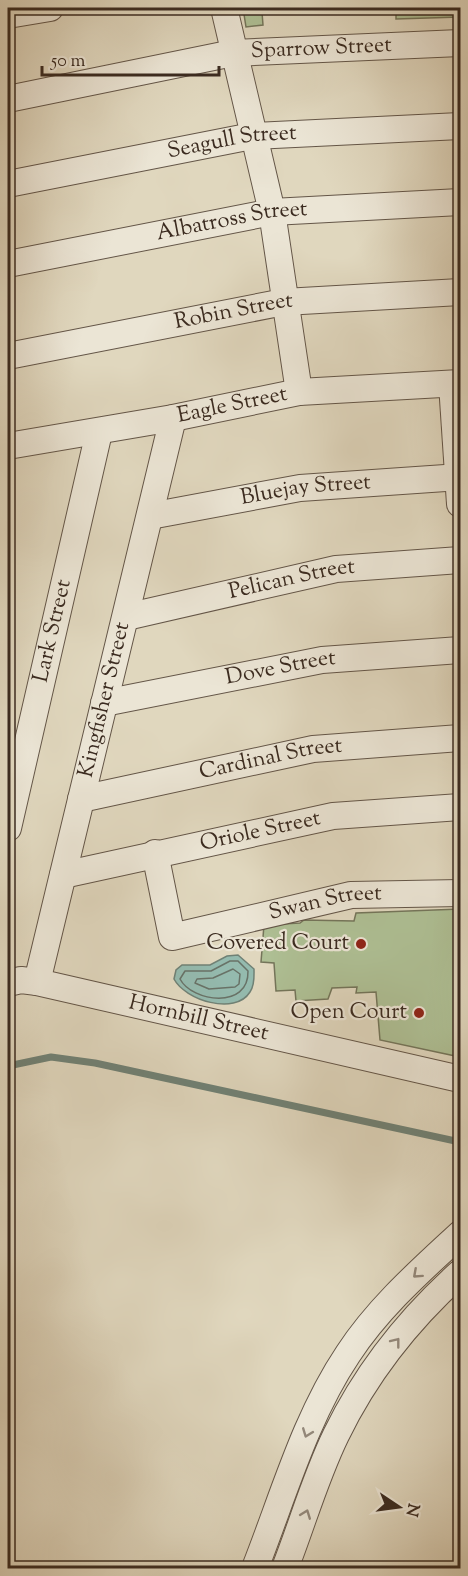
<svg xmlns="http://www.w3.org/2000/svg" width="468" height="1576" font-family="'Sorts Mill Goudy',serif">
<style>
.green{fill:#aebf94;stroke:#74755a;stroke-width:1.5}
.water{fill:#94baae;stroke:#708175;stroke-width:1.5}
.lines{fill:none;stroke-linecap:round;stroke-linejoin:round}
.shore{stroke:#687267;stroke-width:1.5}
.stream{stroke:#708175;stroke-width:7}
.minor-casing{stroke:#645648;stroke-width:28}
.minor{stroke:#ebe5d5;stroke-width:26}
.oneway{stroke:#93887a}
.poi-dot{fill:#8f2418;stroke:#ebe5d5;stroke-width:2}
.labels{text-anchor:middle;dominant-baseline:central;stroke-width:4.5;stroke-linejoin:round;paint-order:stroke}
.street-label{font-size:22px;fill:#3b2b20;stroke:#ebe5d5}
.poi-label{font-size:22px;fill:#3b2b20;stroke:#ebe5d5;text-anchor:end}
</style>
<rect width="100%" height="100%" fill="#e0d7be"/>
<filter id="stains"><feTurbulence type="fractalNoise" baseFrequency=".00333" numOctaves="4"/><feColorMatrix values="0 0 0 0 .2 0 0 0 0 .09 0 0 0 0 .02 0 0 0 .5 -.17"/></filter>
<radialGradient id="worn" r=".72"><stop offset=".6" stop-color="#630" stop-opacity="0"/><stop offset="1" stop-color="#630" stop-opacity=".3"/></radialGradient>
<!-- green -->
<path class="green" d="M243,8h118l-99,4 1,13 -17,2z
M396,8h64v9l-64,2z
M460,909v148l-80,-17 -4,-48 -20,1 1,-6 -25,1 -4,11 -32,2 -1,-11 -19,1 -2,-28 -13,-1 3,-37 36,-2 4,-3 50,1 2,-8z"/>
<!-- water -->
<path class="water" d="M238,955l16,14c0,7 1,16 -4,23 -15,24 -65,8 -76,-13l2,-9 6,-5h28l17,-9z"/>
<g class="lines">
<!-- shore -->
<path class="shore" d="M230,961h8l10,10c1,39 -56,31 -68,8l5,-8h26z
M233,969l7,5 -1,10 -4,3 -26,2 -14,-6 2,-4 16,-1z"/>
<!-- stream -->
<path class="stream" d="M8,1066l43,-9 44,6 365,79"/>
<!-- minor casing -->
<g class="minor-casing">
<g id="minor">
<path d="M224,8l48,204 27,180"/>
<path d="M8,15l42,-7"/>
<path id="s1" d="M8,99l225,-46 227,-10"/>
<path id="s2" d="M8,184l244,-48 208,-10"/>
<path id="s3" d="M8,264l264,-52 188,-10"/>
<path id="s4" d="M8,356l276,-54 176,-10"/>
<path d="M452,384l8,120"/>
<path id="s5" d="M8,446l165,-28 126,-26 161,-9"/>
<path id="s6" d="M150,516l150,-28 160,-11"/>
<path id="s7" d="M126,617l210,-48 124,-9"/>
<path id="s8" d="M104,703l218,-43 138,-10"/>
<path id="s9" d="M81,799l232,-50 147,-11"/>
<path id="s10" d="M8,828l91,-396"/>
<path id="s11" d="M155,853l17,84 179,-42 109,-2"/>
<path id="s12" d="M63,875l270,-59 127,-9"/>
<path id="s13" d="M37,982l136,-564"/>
<path id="s14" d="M8,983l13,-3 16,2 423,97"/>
<path d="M255,1568c28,-71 50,-150 93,-214 30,-46 72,-83 112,-120"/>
<path d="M285,1568c17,-43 30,-90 51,-133 30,-62 74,-117 124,-162"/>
</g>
</g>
<!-- minor -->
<use href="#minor" class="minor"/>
</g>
<!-- one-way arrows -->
<defs><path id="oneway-chevron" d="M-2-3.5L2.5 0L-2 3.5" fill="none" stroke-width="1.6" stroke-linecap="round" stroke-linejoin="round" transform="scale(1.5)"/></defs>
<g class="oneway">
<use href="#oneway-chevron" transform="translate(417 1274) rotate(138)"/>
<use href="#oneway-chevron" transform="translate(396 1342) rotate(-52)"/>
<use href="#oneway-chevron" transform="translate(307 1433) rotate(111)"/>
<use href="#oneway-chevron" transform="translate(306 1514) rotate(-69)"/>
</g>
<!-- markers -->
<g class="poi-dot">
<circle cx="361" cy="944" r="6"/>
<circle cx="419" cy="1013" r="6"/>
</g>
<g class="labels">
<!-- street labels -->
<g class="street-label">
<text stroke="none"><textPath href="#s1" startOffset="318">Sparrow Street</textPath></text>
<text stroke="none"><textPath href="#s2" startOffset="228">Seagull Street</textPath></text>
<text stroke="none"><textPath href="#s3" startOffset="228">Albatross Street</textPath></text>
<text stroke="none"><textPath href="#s4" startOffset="230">Robin Street</textPath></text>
<text stroke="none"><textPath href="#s5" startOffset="228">Eagle Street</textPath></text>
<text stroke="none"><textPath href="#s6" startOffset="158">Bluejay Street</textPath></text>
<text stroke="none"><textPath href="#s7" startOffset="170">Pelican Street</textPath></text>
<text stroke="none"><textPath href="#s10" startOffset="202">Lark Street</textPath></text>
<text stroke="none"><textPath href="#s8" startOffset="180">Dove Street</textPath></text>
<text stroke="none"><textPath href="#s13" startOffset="290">Kingfisher Street</textPath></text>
<text stroke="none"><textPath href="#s9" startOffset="194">Cardinal Street</textPath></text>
<text stroke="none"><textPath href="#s12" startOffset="202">Oriole Street</textPath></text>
<text stroke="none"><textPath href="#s11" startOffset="243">Swan Street</textPath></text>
<text stroke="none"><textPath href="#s14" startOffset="195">Hornbill Street</textPath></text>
</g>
<!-- poi labels -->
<g class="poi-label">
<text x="349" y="944">Covered Court</text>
<text x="407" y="1013">Open Court</text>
</g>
</g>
<!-- margin -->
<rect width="468" height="1576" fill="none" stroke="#e0d7be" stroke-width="30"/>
<rect x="9" y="9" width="450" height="1558" fill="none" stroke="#3b2b20" stroke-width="3"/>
<rect x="15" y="15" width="438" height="1546" fill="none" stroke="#3b2b20" stroke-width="1.5"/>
<!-- north arrow -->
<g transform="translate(399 1507) rotate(103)" stroke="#ebe5d5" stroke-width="4.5" paint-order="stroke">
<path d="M0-4.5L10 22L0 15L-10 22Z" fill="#3b2b20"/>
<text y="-9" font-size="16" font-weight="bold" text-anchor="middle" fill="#3b2b20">N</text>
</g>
<!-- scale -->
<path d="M42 66v9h177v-9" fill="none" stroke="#3b2b20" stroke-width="3"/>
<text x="51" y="66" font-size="18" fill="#3b2b20" stroke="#ebe5d5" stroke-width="4.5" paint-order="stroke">50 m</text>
<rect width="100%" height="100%" filter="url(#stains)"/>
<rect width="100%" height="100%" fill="url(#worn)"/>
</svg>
